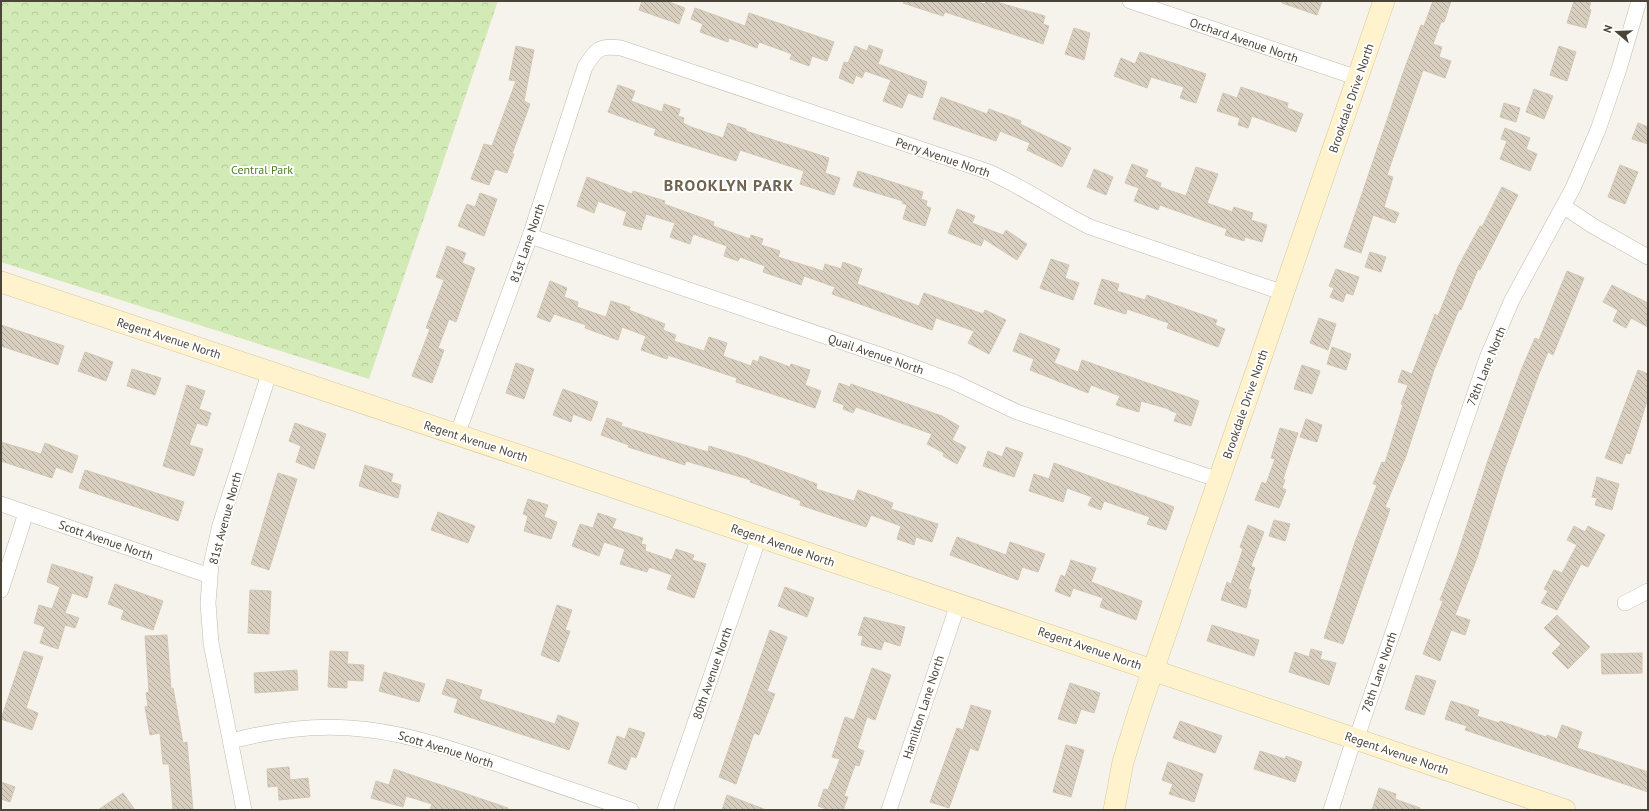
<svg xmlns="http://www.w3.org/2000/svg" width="1649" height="811" font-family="'PT Sans',sans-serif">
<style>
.park{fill:url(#park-crowns)}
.building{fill:url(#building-back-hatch);stroke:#d3c7b4}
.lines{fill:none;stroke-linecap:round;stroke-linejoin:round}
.street-casing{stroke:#c2bbae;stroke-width:16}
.secondary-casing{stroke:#d6c79b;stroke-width:22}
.street{stroke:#fff;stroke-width:15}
.secondary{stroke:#fff3cd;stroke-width:21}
.labels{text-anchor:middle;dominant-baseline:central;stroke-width:4;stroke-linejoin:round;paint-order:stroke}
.street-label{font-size:12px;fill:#4b4439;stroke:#fff}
.park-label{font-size:12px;fill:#4a7f2a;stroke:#fff}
.district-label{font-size:16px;font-weight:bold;letter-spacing:1px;fill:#6e6250;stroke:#fff}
</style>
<defs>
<pattern id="park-crowns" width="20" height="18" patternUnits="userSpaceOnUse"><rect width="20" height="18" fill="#d2eab5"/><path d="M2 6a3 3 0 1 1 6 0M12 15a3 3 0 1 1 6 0" fill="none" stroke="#b6ca9c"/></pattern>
<pattern id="building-back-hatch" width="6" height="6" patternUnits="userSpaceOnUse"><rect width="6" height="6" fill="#d8cfc1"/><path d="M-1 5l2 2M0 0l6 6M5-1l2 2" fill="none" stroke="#b1aa9e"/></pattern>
</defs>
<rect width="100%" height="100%" fill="#f6f3ec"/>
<!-- park -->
<path class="park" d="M1,1h497l-129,378 -368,-117z"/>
<!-- building -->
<path class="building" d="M642,1h24l19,7 -6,16 -40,-14z
M904,1h70l11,3 1,-3h7l52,15 -2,8 6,2 -6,18 -98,-32 -2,4 -40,-13z
M1282,1h40l-5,14 -35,-12z
M1433,1h18l-7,21h-3l-8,22 9,3 -3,10 12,4 -6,17 -22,-8 -36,105 6,2 -9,30 15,6 -4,10 -22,-8 -12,38 -17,-6 59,-174 18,-48 3,1z
M1574,1h17l-2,8 2,1 -5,18 -19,-5z
M695,8l50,18 4,-13 85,29 -7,19 -15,-5 -3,10 -19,-7 2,-5 -33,-12 -2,6 -28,-10 -1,4 -28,-10 3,-8 -12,-5z
M1074,28l16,5 -6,27 -19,-6z
M869,45l14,5 -5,14 49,18 -5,16 -14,-5 -6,15 -19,-7 8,-21 -26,-9 -3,7 -6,-3 -3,9 -14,-6 5,-16 4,1 7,-17 12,5z
M516,46l18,4 -10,51 6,3 -18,50h2l-7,19 -12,-4 -6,16 -18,-6 13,-35 8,2 24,-65 -7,-1z
M1559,46l17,6 -9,29 -17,-6z
M1140,52l66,22 -10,29 -16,-5 4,-11 -33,-10 -4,11 -33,-12 7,-18 14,6z
M618,85l17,6 -4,10 31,11 2,-8 16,5 -2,7 6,2 -1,5 8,4 32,11 5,-15 18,6v2l83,27 -4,15 15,5 -6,17 -34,-11 4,-13 -64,-21 -4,11 -82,-26 2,-6 -48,-17z
M1241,87l47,16 -1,5 16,6 -7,18 -44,-16 -4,12 -10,-3 2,-7 -23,-7 6,-18 14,5z
M1534,89l19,7 -9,23 -18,-7z
M941,97l46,17 2,-5 32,12 -1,3 51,24 -9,19 -35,-17 3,-7 -30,-12 -4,10 -63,-22z
M1504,103l16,5 -4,14 -16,-5z
M1638,123l10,4v17l-16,-5z
M1505,128l25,10 -4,11 11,5 -7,17 -30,-12 7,-18 -6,-2z
M1132,164l16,6 -3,7 16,6 -1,4 26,9 10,-29 22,7 -11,29 25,9 2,-5 19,6 -2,7 16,5 -5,17 -17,-5 -1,4 -19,-6 2,-6 -67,-24 -2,5 -24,-9 5,-13 -14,-5z
M1620,165l18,7 -13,32 -17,-7z
M1094,169l19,8 -7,18 -19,-8z
M858,171l65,21 -2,7 6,2 -1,5 5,2 -6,18 -22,-7 4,-14 -5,-2 1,-2 -50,-15z
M587,177l45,17 1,-3 32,10 -1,3 50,18 -1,4 37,13 1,-4 12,4 -2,6 19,6 -2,6 45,14 2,-7 16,5 2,-7 19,7 -5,15 62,22 5,-13 59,21 2,-4 21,10 -17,34 -21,-11 6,-12 -38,-13 -4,12 -100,-36 3,-7 -31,-11 -3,9 -38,-13 2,-6 -25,-9 -2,4 -14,-5 3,-10 -34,-12 -3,10 -20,-7 5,-14 -29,-9 -5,16 -18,-5 4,-13 -29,-11 -4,12 -17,-7z
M1502,187l16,8 -38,75 -2,-1 -17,41 -2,-1 -25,61 -28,86 -21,51 5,2 -47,135 -19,-6 31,-96 22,-57 -4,-1 9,-22 3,1 18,-58 -2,-1 7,-19 -10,-3 4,-12 10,4 23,-60 3,2 20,-49 22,-41 2,1z
M480,193l17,6 -13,37 -26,-10 9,-22 8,3z
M957,209l18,7 -3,7 31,12 3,-5 21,14 -10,16 -33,-21 -3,7 -33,-13z
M447,246l19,7 -4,10 13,5 -19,54 -7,-3 -11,29 6,2 -12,33 -20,-7 18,-47 -4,-1 18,-48 -8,-3z
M1370,252l16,5 -5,15 -16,-5z
M1051,259l18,6 -4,13 14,5 -6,17 -33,-12z
M1336,269l23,8 -6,18 -7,-2 -3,9 -13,-5 4,-9 -5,-2z
M1567,271l17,7 -31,77 -5,-3 -9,22 -35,97 -27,87 -22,57 15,5 -5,15 -14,-5 -11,31 -17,-7 20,-53 -3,-1 17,-44 31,-96 34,-92 13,-30 4,2z
M1102,279l17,5 -2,7 28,9 2,-5 70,25 -2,5 10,4 -7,18 -51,-19 2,-5 -42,-14 -1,5 -32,-10z
M550,281l17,7 -3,9 14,5 -1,5 29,10 5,-16 19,6 -1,3 36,14 -2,6 13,5 -2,6 30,10 5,-14 18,6 -4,13 28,10 2,-6 5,2 2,-6 30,11 1,-3 19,6 -5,15 16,6 -6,17 -79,-26 1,-4 -69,-23 -1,4 -26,-9 5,-14 -24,-9 -4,13 -33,-12 1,-3 -32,-11 -4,8 -13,-5z
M1612,285l36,18v24l-17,-9 -5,10 -13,-7 5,-11 -15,-8z
M1319,318l17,6 -8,26 -18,-7z
M1,325l63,21 -6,19 -57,-19z
M1020,333l40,16 -6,14 24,9 4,-12 117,41 -8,25 -17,-5 3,-8 -8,-3v-1l-28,-8 -2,11 -23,-7 4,-9 -29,-11 -3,8 -58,-23 4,-11 -21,-8z
M1332,347l19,7 -5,16 -19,-6z
M85,352l28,10 -7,19 -28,-10z
M516,363l18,6 -10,30 -18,-6z
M1302,365l18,6 -8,23 -18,-5z
M132,369l29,9 -6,17 -28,-9z
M1638,370l10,4v24l-18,56 -4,-1 -4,11 -17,-6z
M839,383l11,4 1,-3 91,32 17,10 -7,14 14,7 -9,17 -14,-8 1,-3 -17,-9 5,-10 -76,-27 -3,6 -10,-4 1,-4 -11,-4z
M187,385l18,6 -6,18 12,4 -4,13 -10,-3 -8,22 14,4 -9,27 -31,-10z
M563,389l35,13 -7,19 -18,-7 -2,8 -18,-7z
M607,418l15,5 -1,3 87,26 1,-6 36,11 72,27 -1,5 38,12 4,-11 35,13 -2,6 47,15 -6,18 -16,-5 -2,8 -17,-6 4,-13 -30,-11 -5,12 -66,-22 1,-4 -51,-19 1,-2 -65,-19 -1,4 -57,-18 1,-2 -28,-10z
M1306,419l16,6 -5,17 -17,-5z
M295,423l31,11 -12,35 -18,-7 5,-16 -12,-5z
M1280,428l18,5 -15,46 2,1 -3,8 4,2 -7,18 -24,-8 7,-18 4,2 9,-25 -4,-1z
M1,442l40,12 4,-11 33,13 -6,17 -16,-6 -4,11 -51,-17z
M1006,447l17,6 -9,24 -31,-11 5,-15 14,6z
M1054,463l120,44 -8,23 -19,-6 3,-7 -46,-16 -3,9 -13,-5 4,-8 -25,-9 -4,14 -34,-11 5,-17 15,5z
M365,465l28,9 -2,8 10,3 -3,13 -39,-12z
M85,470l99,32 -6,19 -99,-33z
M278,473l19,6 -28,91 -18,-6z
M1597,477l22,7 -7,26 -17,-5 2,-7 -5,-1z
M528,499l20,6 -4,12 13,5 -6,17 -27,-8 4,-15 -5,-2z
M438,512l37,14 -7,17 -37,-13z
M598,513l18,6 -4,9 31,10 -2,6 5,1 -1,6 27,9 4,-11 18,6 -2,5 14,4 -12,34 -27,-9 5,-14 -23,-8 -2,5 -27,-8 5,-15 -21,-7 -5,14 -27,-10 8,-22 13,4z
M1274,520l16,4 -5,17 -16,-5z
M1248,525l16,7 -13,34 4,2 -7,21 3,1 -5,18 -25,-8 6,-18 4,2 12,-35 -3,-2z
M1574,526l11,6 3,-6 17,9 -17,32 -7,-3 -24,46 -16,-7 7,-12 -4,-2 10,-19 8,3 15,-28 -10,-5z
M957,537l49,18 4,-13 35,12 -7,18 -16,-5 -4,13 -68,-25z
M1071,560l25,8 -5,14 51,19 -6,19 -36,-13 3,-9 -30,-10 -3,9 -15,-6 6,-16 4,2z
M52,564l41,13 -6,21 -15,-5 -7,20 14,5 -4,10 -10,-3 -7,24 -18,-6 5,-16 -11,-4 5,-18 13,4 8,-22 -13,-5z
M115,584l48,17 -10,29 -32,-11 3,-9 -16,-6z
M785,587l29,11 -7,19 -29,-11z
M250,590l21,1 -2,43 -21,-1z
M557,605l15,5 -7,20 5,1 -11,31 -18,-7z
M1557,615l33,32 -22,22 -16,-16 9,-9 -17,-16z
M864,617l41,10 -5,19 -16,-5 -3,9 -20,-5 2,-9 -5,-1z
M1212,625l47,15 -5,16 -47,-15z
M770,630l17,7 -20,54 8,3 -16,41 -5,-2 -18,51 -17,-7z
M167,635l4,54 2,-1 10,55 4,-1 6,68h-20l-4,-46h-6l-3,-31 -10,2 -5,-28 3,-1 -2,-13 3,-1 -4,-56z
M1311,649l11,3 -2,7 16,4 -7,22 -40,-13 6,-20 14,5z
M24,651l19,6 -17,51 12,5 -6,17 -31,-11z
M330,651l18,1 -1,12 17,1 -1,16 -16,-1v8l-19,-1z
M1642,653v20l-40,1 -1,-20z
M872,668l19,7 -16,45 -8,-3 -10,31 7,3 -5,15 -4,-1 -11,31 4,1 -5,13h-14l-11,-4 6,-17 4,1 12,-31 -8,-2 13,-40 9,3z
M297,670l1,20 -43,3 -1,-20z
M384,672l41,12 -6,18 -40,-11z
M1416,675l20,6 -12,34 -19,-6z
M447,679l35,11 -3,9 76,25 3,-9 21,8 -10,27 -115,-38 4,-13 -16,-5z
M1070,683l30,10 -6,20 -13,-4 -5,15 -18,-5z
M1451,701l28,9 -2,6 22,7 1,-2 46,16 1,-2 10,4 5,-14 20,7 -5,16 71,24v20l-183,-62 2,-4 -22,-7z
M971,705l20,6 -13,40 -8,-3 -21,60 -19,-6 27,-74 6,2z
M1180,721l42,15 -7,17 -42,-15z
M629,728l16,5 -9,25 -5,-2 -5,14 -18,-7 9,-27 8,3z
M1066,745l18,5 -13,47 -18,-5z
M1260,751l25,8 1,-3 16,6 -7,20 -41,-13z
M1168,762l35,12 -9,28 -25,-8 4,-10 -11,-4z
M289,767l1,13 18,-2 2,19 -31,3 -1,-14 -10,1 -1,-18z
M394,769l114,39v2h-78l2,-6 -26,-8 -3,11 -32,-9 5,-17 13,4z
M1,782l14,5 -5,15 -9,-3z
M1379,788l17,6 -1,5 25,9v2h-48z
M123,793l12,17h-37z
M727,795l37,14v1h-42z"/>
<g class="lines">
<!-- street casing -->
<g class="street-casing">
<path id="street" d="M1130,1l228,77
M1563,206l30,20 55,31
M530,236l368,125 56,21 63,30 202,68
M457,435l73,-199 55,-169c11,-18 15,-22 36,-19l368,124c36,16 67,38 101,55l194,66
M1,504l209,72
M1,590l25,-77
M1625,603l23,-12
M231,741c39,-10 79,-16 119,-13 51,3 99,20 147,36 45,16 89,31 134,46
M244,810l-33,-167 -3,-40 3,-38 9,-40 50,-154
M665,810l94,-273
M889,810l69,-206
M1331,810l23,-71 3,-2 130,-379 25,-58 61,-112 25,-58 21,-61 20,-68"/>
</g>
<!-- secondary casing -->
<g class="secondary-casing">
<path id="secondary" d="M1,282l538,180 1026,348
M1114,810l9,-48 16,-51 245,-710"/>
</g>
<!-- street -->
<use href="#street" class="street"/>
<!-- secondary -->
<use href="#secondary" class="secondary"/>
</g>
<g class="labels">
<!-- street labels -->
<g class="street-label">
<text transform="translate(1244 40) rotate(19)">Orchard Avenue North</text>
<text transform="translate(1351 98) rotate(-71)">Brookdale Drive North</text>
<text transform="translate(943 157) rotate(19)">Perry Avenue North</text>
<text transform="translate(527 243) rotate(-71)">81st Lane North</text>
<text transform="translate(169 338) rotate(18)">Regent Avenue North</text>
<text transform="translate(876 354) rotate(19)">Quail Avenue North</text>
<text transform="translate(1486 366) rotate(-68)">78th Lane North</text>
<text transform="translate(1245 404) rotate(-71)">Brookdale Drive North</text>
<text transform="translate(476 441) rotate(18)">Regent Avenue North</text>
<text transform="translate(225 518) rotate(-75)">81st Avenue North</text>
<text transform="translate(106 540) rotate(19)">Scott Avenue North</text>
<text transform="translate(783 545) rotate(19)">Regent Avenue North</text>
<text transform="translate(1090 648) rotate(19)">Regent Avenue North</text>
<text transform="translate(1379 672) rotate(-71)">78th Lane North</text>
<text transform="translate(712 673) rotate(-71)">80th Avenue North</text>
<text transform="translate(923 707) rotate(-72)">Hamilton Lane North</text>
<text transform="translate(446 749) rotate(17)">Scott Avenue North</text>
<text transform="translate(1397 753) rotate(19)">Regent Avenue North</text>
</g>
<!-- park labels -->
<g class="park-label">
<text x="262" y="169">Central Park</text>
</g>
<!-- district labels -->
<g class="district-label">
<text x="729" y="185">BROOKLYN PARK</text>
</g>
</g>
<!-- border -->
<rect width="1649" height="811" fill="none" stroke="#4b4439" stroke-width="4"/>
<!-- north arrow -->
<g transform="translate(1617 32) rotate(289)" stroke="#ffffff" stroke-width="3" paint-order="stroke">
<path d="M0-3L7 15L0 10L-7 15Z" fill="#4b4439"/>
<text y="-6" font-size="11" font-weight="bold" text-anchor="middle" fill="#4b4439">N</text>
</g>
</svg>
